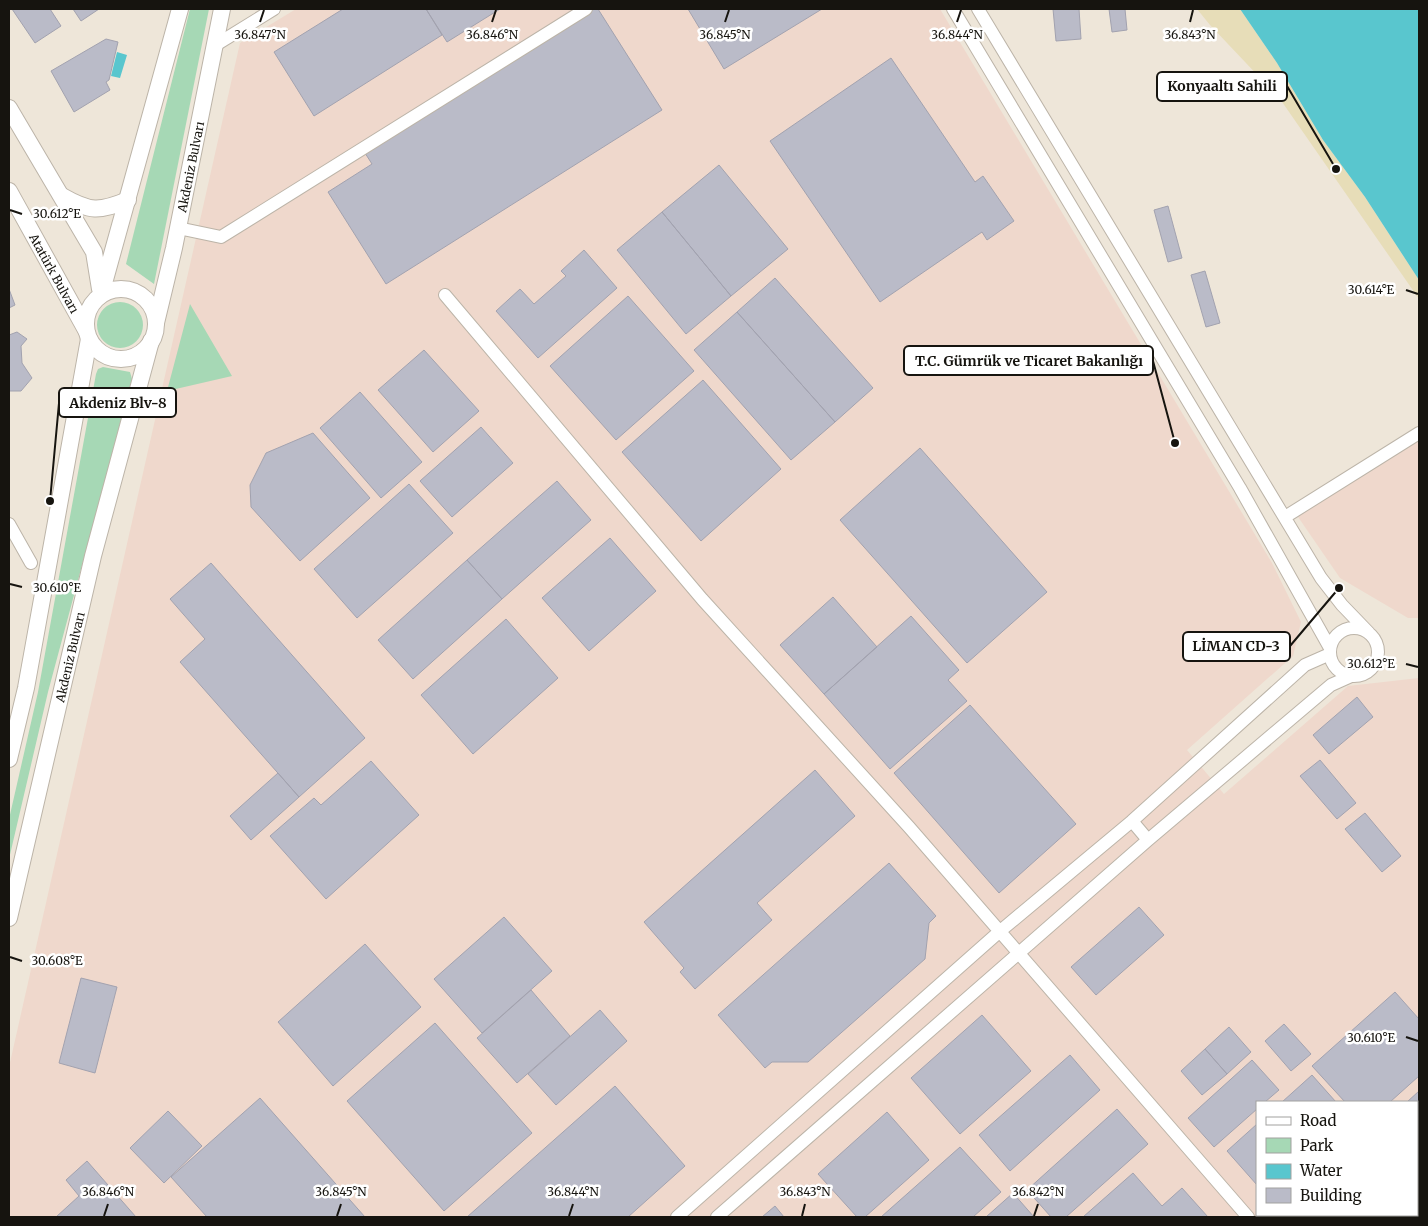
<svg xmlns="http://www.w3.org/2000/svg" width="1428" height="1226" font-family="Merriweather,serif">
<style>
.industrial{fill:#efd8cc;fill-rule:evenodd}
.green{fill:#a6d8b5}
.sand{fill:#e7ddb8}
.water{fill:#59c6ce}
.building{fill:#babbc8;stroke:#a2a2af}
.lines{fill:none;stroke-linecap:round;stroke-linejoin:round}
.minor-casing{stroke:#bcb4a8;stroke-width:14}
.major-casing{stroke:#bcb4a8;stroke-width:18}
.minor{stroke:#fff;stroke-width:12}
.major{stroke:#fff;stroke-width:16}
.ticks{fill:none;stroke:#16140f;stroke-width:2}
.labels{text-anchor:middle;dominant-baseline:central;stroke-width:5;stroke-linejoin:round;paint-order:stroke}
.street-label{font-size:12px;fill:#16140f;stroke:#fff}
.ticks-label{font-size:12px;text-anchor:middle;fill:#16140f;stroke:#fff;stroke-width:5;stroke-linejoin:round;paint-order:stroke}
.leader{fill:none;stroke:#16140f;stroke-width:2}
.callout-dot{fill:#16140f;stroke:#fff;stroke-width:2}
.callout{fill:#fff;stroke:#16140f;stroke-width:2}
.callout-label{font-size:14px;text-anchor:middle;font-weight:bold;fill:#16140f}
</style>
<rect width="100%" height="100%" fill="#eee6d9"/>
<!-- industrial -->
<path class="industrial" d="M296,9h644l332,554 29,59 -8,34 -106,94 37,44 124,-108 71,-8v539h-1410v-150l231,-1024zM1257,1102h160v113h-160z
M1419,441v177h-11l-68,-40 -44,-64z"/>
<!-- green -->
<path class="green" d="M190,9h19l-55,275 -28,-20z
M97 325a23 23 0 1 1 46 0a23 23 0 1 1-46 0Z
M190,304l42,72 -65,15z
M103,367l27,5 2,7 -84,313 -39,167v-40l29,-127 58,-318 2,-5z"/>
<!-- sand -->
<path class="sand" d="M1197,9h43l37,54 46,77 42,57 54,83v19l-139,-200 -70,-74z"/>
<!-- water -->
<path class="water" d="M1240,9h179v271l-54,-83 -42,-57 -46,-77z
M117,52l10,3 -7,23 -9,-2z"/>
<!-- building -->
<path class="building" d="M12,9h38l11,17 -26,17z
M73,9h26l-18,12z
M343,9h83l16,26 -128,81 -40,-64z
M426,9h74l-53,33z
M593,9h5l64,101 -276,174 -58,-92 44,-28 -7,-11z
M688,9h134l-98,60z
M1053,9h26l2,30 -25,2z
M1109,9h16l2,21 -15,2z
M106,39l12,3 -9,38 -3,2 4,8 -36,22 -23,-41z
M891,58l84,124 8,-6 31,45 -27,19 -5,-8 -102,70 -110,-161z
M719,165l69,84 -57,47 -69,-84z
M1168,206l14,52 -14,4 -14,-52z
M662,212l69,84 -45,38 -69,-84z
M584,250l33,38 -79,70 -42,-47 24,-22 14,15 32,-28 -5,-5z
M1205,271l15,52 -14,4 -15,-52z
M775,278l98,110 -38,34 -98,-110z
M9,289l6,16 -6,3z
M628,296l66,75 -78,69 -66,-74z
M737,312l98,110 -44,38 -97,-110z
M17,332l10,7 -6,7 1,17 10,15 -11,13h-12v-56z
M424,350l55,61 -46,41 -55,-62z
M703,380l78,89 -80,72 -79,-89z
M360,392l62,70 -41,36 -61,-70z
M481,427l32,36 -61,54 -32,-36z
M313,433l57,65 -70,63 -49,-54 -1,-22 16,-32z
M920,448l127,144 -80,71 -127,-143z
M557,481l34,39 -89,79 -35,-39z
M409,484l44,49 -96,85 -43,-49z
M610,538l46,53 -67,60 -47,-53z
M467,560l35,39 -89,80 -35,-39z
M211,563l154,175 -66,59 -119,-135 25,-23 -35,-40z
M833,597l44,50 -53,47 -44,-49z
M911,616l48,54 -11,10 19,21 -77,68 -66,-75z
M506,619l52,59 -85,76 -52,-59z
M1357,697l16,20 -44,37 -16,-19z
M970,705l106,119 -77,69 -105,-120z
M1320,760l36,43 -19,16 -37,-43z
M371,761l48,54 -93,84 -56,-63 44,-38 7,7z
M815,770l40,46 -98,87 15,17 -77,69 -15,-17 4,-4 -40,-46z
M278,773l21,24 -48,43 -21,-24z
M1365,813l36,43 -19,16 -37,-43z
M889,863l47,53 -7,7 -4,36 -117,103h-36l-7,6 -47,-53z
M1139,907l25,28 -68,60 -25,-28z
M504,917l48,54 -70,62 -48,-54z
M365,944l56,63 -88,79 -55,-64z
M81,978l36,9 -22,86 -36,-10z
M531,990l39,46 -53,47 -40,-45z
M1395,992l24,27v57l-29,26h-45l-33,-36z
M600,1010l27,31 -71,64 -28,-31z
M982,1015l49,56 -71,63 -49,-56z
M435,1023l97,110 -88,78 -97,-110z
M1284,1024l27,30 -20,17 -26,-30z
M1229,1027l22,25 -24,22 -22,-25z
M1205,1049l22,25 -25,21 -21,-24z
M1070,1055l30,35 -90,81 -31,-36z
M1252,1060l27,30 -14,12h-8v7l-43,38 -26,-29z
M1312,1075l24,27h-54z
M615,1086l70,80 -57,51h-161z
M1419,1091v72l-2,2v-63h-10z
M260,1098l105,119h-158l-36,-40z
M1117,1109l31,35 -82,73h-15l-24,-27z
M168,1111l34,35 -38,37 -34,-35z
M887,1112l42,48 -64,57h-8l-39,-43z
M1257,1124v61l-30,-34z
M960,1147l41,45 -28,25h-92z
M87,1161l49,56h-80l23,-21 -13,-16z
M1133,1173l29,33 20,-18 26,29h-125z
M1013,1193l21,24h-48z
M775,1206l9,11h-22z
M1275,1215h28l-2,2h-24z"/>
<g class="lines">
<!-- minor casing -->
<g class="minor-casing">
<path id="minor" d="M953,9l287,479 90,160
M978,9l343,569 21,27 27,28
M214,46l60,-37
M178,228l43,9 365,-228
M445,295l257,304 207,228 339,390
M1285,517l134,-84
M9,524l22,39
M1330 652a24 24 0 1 1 48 0a24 24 0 1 1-48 0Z
M1132,821l16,19
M677,1217l322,-285 133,-111 173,-156 25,-11
M717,1217l431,-377 183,-155 20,-9"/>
</g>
<!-- major casing -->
<g class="major-casing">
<g id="major">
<path d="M9,108l85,144 6,37"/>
<path id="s1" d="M9,191l77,139"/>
<path d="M62,196c28,16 37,16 66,4"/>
<circle cx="121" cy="324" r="35"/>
<path d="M101,294l79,-285"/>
<path id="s2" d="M156,323l18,-75 48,-239"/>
<path d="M9,759l17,-71 63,-349"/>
<path id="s3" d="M9,918l84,-362 58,-215"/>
</g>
</g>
<!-- minor -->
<use href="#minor" class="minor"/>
<!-- major -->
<use href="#major" class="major"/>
</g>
<!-- ticks -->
<path class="ticks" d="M260,22l4,-12M492,22l4,-12M725,22l4,-12M957,22l4,-12M1190,22l3,-12M10,210l12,4M1406,290l12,4M10,584l12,3M1406,664l12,3M10,957l12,4M1406,1037l12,4M104,1216l4,-12M337,1216l4,-12M569,1216l4,-12M802,1216l3,-12M1034,1216l4,-12"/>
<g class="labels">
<!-- street labels -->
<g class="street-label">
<text stroke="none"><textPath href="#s2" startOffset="160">Akdeniz Bulvarı</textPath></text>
<text stroke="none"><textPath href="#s1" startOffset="94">Atatürk Bulvarı</textPath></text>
<text stroke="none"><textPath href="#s3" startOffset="268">Akdeniz Bulvarı</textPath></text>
</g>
</g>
<g class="ticks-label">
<text x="260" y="39">36.847°N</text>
<text x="492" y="39">36.846°N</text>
<text x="725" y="39">36.845°N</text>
<text x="957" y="39">36.844°N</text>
<text x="1190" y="39">36.843°N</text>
<text x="57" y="218">30.612°E</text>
<text x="1371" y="294">30.614°E</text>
<text x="57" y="592">30.610°E</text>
<text x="1371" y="668">30.612°E</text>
<text x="57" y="965">30.608°E</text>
<text x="1371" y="1042">30.610°E</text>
<text x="108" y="1196">36.846°N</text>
<text x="341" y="1196">36.845°N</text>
<text x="573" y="1196">36.844°N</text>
<text x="805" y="1196">36.843°N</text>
<text x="1038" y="1196">36.842°N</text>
</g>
<!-- callouts -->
<path class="leader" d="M1336 169L1287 86M1175 443L1153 361M50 501L59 403M1339 588L1290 646"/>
<g class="callout-dot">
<circle cx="1336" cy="169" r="5"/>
<circle cx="1175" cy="443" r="5"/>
<circle cx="50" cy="501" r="5"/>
<circle cx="1339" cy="588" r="5"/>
</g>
<g class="callout">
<rect x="1157" y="72" width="130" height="29" rx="5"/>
<rect x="904" y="346" width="249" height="29" rx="5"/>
<rect x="59" y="388" width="117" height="29" rx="5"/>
<rect x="1183" y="632" width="107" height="29" rx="5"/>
</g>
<g class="callout-label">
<text x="1222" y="91">Konyaaltı Sahili</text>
<text x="1029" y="366">T.C. Gümrük ve Ticaret Bakanlığı</text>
<text x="118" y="408">Akdeniz Blv-8</text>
<text x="1236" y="651">LİMAN CD-3</text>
</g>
<!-- border -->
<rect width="1428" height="1226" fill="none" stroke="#16140f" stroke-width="20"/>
<!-- legend -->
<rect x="1256" y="1101" width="162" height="115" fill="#ffffff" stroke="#a2a19f"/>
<rect x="1266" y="1117" width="25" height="8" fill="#ffffff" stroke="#a2a19f"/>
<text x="1300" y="1126" font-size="15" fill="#16140f">Road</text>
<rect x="1266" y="1138" width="25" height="15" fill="#a6d8b5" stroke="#a2a19f"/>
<text x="1300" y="1151" font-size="15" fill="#16140f">Park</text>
<rect x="1266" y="1164" width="25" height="15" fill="#59c6ce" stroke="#a2a19f"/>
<text x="1300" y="1176" font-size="15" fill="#16140f">Water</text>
<rect x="1266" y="1188" width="25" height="15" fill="#babbc8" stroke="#a2a19f"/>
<text x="1300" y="1201" font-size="15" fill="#16140f">Building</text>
</svg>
